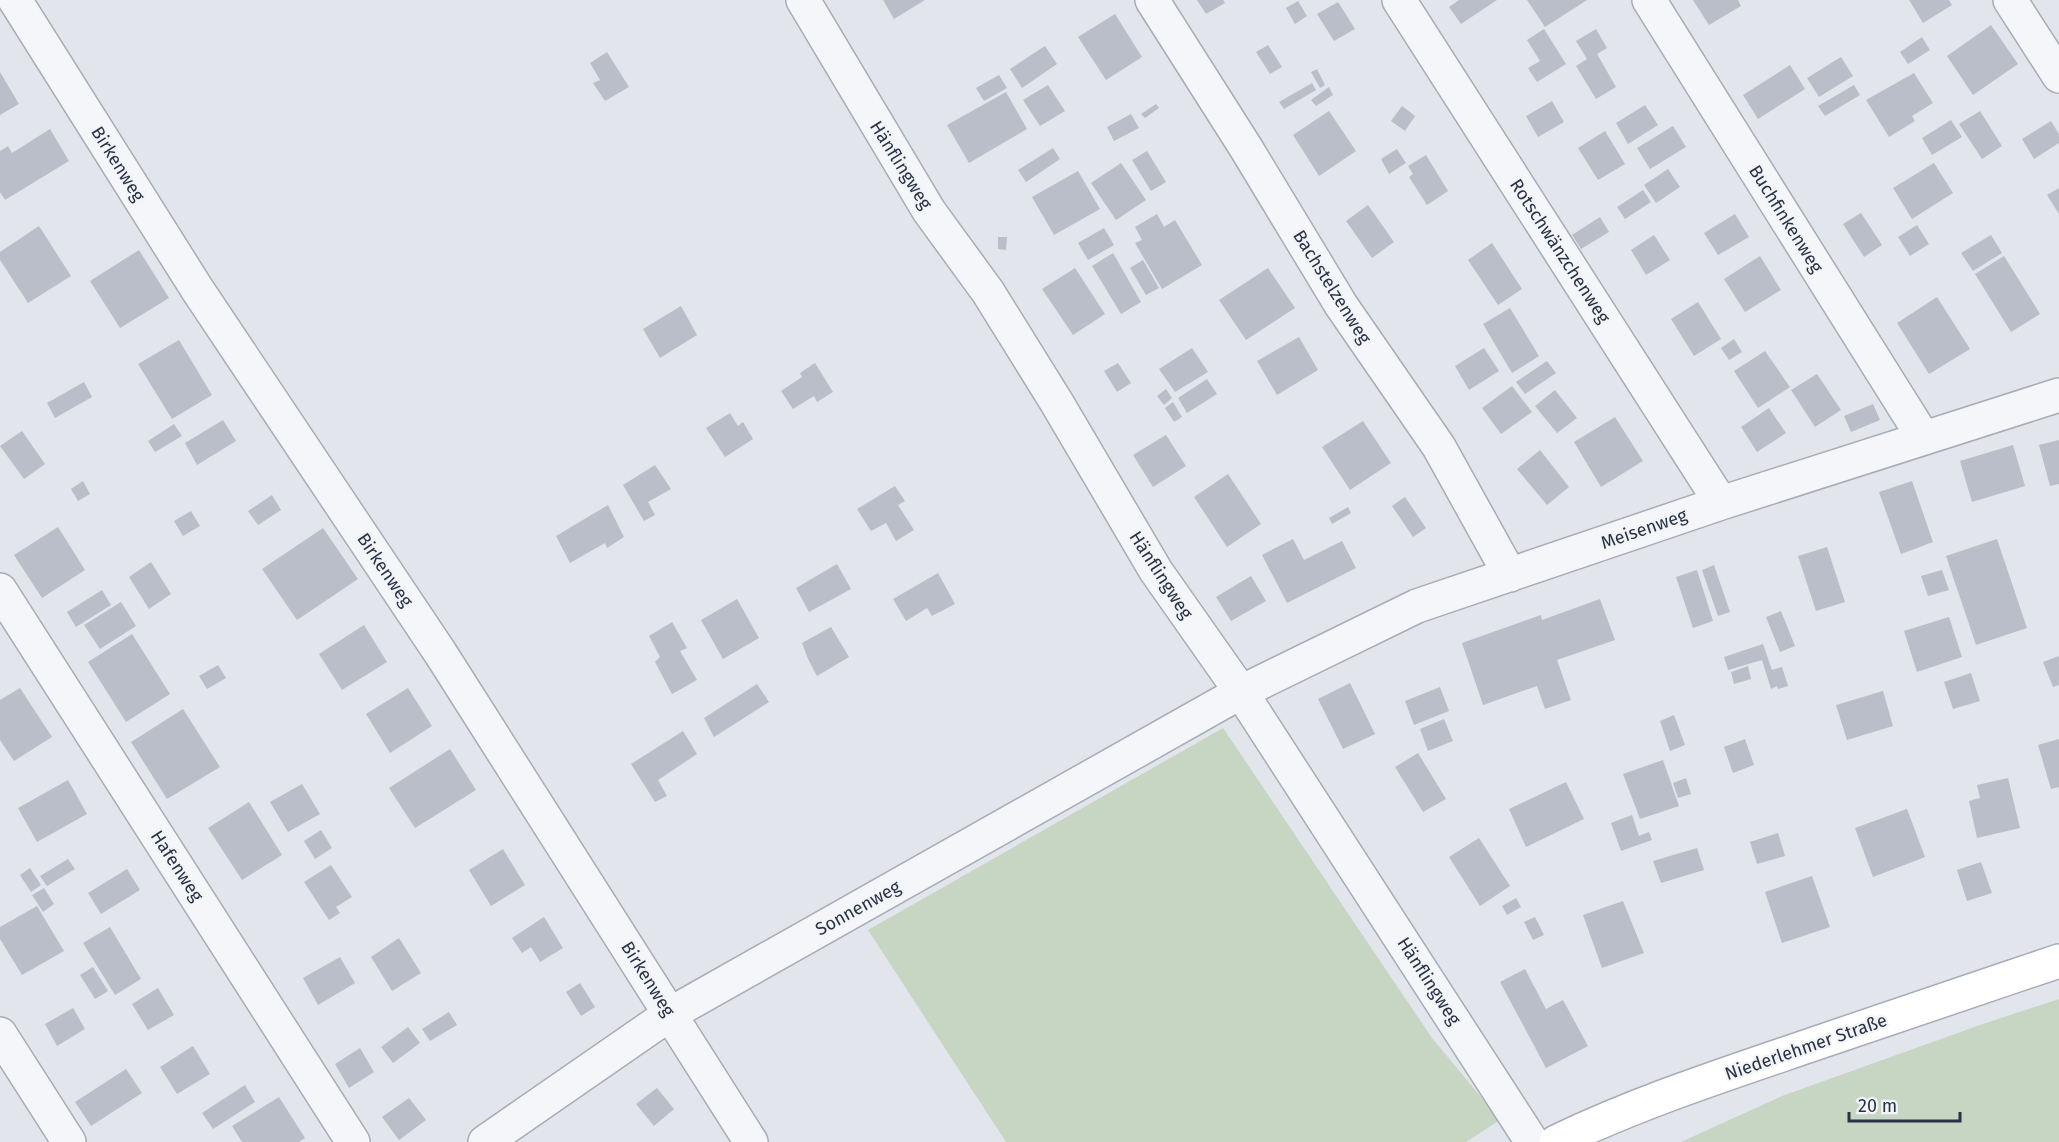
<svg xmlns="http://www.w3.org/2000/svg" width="2059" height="1142" font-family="'Fira Sans',sans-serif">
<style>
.green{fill:#c7d5c3}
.building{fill:#b9bec9}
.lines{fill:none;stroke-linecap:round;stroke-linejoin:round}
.street-casing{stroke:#a7acb6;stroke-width:36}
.secondary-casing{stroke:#a7acb6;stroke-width:36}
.street{stroke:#f5f6f9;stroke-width:33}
.secondary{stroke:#fff;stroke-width:33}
.labels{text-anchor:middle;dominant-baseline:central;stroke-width:4.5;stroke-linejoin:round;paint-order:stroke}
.street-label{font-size:18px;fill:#293244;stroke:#f2f4f8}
</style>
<rect width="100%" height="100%" fill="#e2e5eb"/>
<!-- green -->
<path class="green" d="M1223,728l209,310 68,82 -34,22h-460l-138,-212z
M2059,999v143h-378l101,-46 198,-71z"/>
<!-- building -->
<path class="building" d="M883,0h42l-31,19z
M1197,0h26l2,3 -19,11z
M1459,0h38l-36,24 -12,-17z
M1527,0h60l-42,27z
M1693,0h45l3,6 -32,19z
M1909,0h40l3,5 -29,18z
M1298,1l9,15 -12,8 -9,-16z
M1338,2l17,27 -21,12 -17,-27z
M1115,14l27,43 -36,23 -28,-43z
M1991,25l27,39 -45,31 -26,-39z
M1544,29l22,35 -29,18 -9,-14 12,-7 -13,-21z
M1596,29l11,19 -10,6 19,33 -20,12 -20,-33 11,-7 -11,-18z
M1922,37l8,13 -22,14 -8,-12z
M1268,45l14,22 -12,7 -14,-22z
M1045,46l12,18 -35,24 -12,-19z
M607,52l22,35 -24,14 -12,-18 7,-3 -10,-17z
M1841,57l12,19 -34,21 -12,-19z
M1790,65l15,24 -47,30 -15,-24z
M1317,69l8,16 -5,3 -9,-16z
M0,72l19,32 -19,11z
M1914,73l19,30 -21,13 3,5 -26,16 -23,-37z
M999,75l8,13 -23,13 -8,-13z
M1312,83l4,7 -32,19 -5,-7z
M1048,85l17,26 -25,15 -17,-26z
M1854,85l6,10 -35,21 -7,-10z
M1329,87l4,8 -17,11 -5,-6z
M1006,92l21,37 -58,34 -22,-38z
M1552,101l12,21 -26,15 -12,-21z
M1156,104l3,4 -14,10 -4,-4z
M1645,105l13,20 -30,19 -12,-21z
M1402,106l13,10 -10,15 -14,-10z
M1329,111l27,40 -37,25 -26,-41z
M1980,111l22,35 -20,13 -23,-35z
M1131,114l8,14 -25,13 -7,-14z
M1951,120l11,17 -30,18 -10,-17z
M2051,121l8,13v9l-25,16 -12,-20z
M1673,126l13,21 -36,22 -13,-21z
M50,129l19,32 -64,39 -5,-8v-41l8,-5 4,7z
M1605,131l20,33 -27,16 -20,-32z
M1053,148l7,11 -34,23 -8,-12z
M1397,149l9,14 -17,11 -8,-15z
M1147,151l19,31 -15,9 -19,-31z
M1426,155l22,36 -21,14 -18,-28 4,-3 -5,-8z
M1121,163l25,37 -30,20 -25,-37z
M1934,163l19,30 -41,26 -19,-31z
M1668,169l12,18 -24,16 -12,-18z
M1078,171l22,38 -46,26 -22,-38z
M2059,188v26l-12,-19z
M1643,190l8,12 -26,17 -8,-12z
M1368,205l26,37 -22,16 -26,-37z
M1861,213l21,32 -18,12 -21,-33z
M1157,214l7,13 11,-7 27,45 -40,24 -27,-46 7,-3 -7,-13z
M1735,214l14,23 -31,18 -14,-22z
M1600,217l9,15 -28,17 -9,-14z
M1917,225l12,19 -19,12 -12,-19z
M39,226l32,50 -43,27 -28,-43v-8z
M1104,228l10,17 -26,15 -10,-17z
M1654,235l16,25 -24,15 -15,-25z
M1991,235l11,18 -29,18 -12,-18z
M998,237h9l-1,13 -8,-1z
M1492,243l30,46 -24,16 -30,-45z
M139,250l30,48 -49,30 -30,-47z
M1113,253l28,49 -20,12 -29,-48z
M1760,256l21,34 -36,22 -21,-33z
M2004,256l36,58 -29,18 -36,-58z
M1143,260l16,28 -13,7 -16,-27z
M1075,268l30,46 -32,21 -31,-46z
M1268,268l27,40 -49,32 -27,-40z
M1937,297l33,52 -41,25 -32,-51z
M1698,302l23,37 -27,17 -23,-37z
M681,306l16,29 -37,23 -17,-29z
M1510,308l29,48 -27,17 -29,-49z
M1299,337l19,33 -41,25 -20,-34z
M1734,339l8,13 -13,8 -8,-12z
M179,340l33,55 -40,24 -34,-55z
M1192,348l16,24 -33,20 -16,-23z
M1484,348l15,23 -30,19 -14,-24z
M1765,351l25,36 -32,21 -24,-37z
M1547,361l9,12 -31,21 -9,-12z
M815,363l18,29 -16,10 -3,-6 -21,13 -12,-18 21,-14 -2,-4z
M1118,363l13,20 -14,9 -13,-21z
M1817,374l24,36 -26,17 -24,-37z
M1207,379l10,15 -30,19 -9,-15z
M84,382l8,15 -37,21 -8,-15z
M1512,386l20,26 -31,22 -19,-26z
M1166,389l6,9 -8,7 -7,-9z
M1555,390l22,28 -20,15 -22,-27z
M1173,402l9,15 -8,5 -9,-14z
M1873,404l7,16 -29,12 -7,-16z
M1769,408l17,25 -29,19 -16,-25z
M730,413l8,13 5,-4 10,17 -28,18 -19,-29z
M1615,417l28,44 -42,26 -27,-45z
M223,420l13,21 -39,24 -12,-22z
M1363,421l28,42 -41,27 -28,-43z
M174,424l8,12 -27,16 -7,-11z
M22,431l23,33 -21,15 -24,-33z
M1166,435l20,31 -33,21 -20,-32z
M2059,440v44l-9,2 -11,-41z
M2013,445l12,41 -53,16 -12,-41z
M1540,450l29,37 -22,18 -30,-36z
M655,465l16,24 -23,13 7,13 -11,6 -21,-36z
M1228,474l33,50 -34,23 -33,-50z
M83,481l7,13 -12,7 -7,-12z
M1912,481l21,61 -32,12 -22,-62z
M895,486l10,15 -7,4 16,25 -18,11 -10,-18 -15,8 -14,-22z
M272,495l9,15 -23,15 -10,-14z
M1405,497l21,31 -13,9 -21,-31z
M608,505l16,32 -17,11 -2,-5 -35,20 -14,-27z
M1348,507l3,6 -19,11 -3,-6z
M191,511l9,15 -17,10 -9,-15z
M58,527l27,43 -43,28 -28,-43z
M323,528l35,51 -61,41 -35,-51z
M1293,539l11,21 38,-19 14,27 -69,35 -25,-48z
M1997,539l30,89 -51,17 -30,-89z
M1827,547l18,55 -29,9 -18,-55z
M151,562l20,32 -22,15 -20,-32z
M837,564l14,25 -42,23 -13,-24z
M1714,565l16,47 -12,4 -16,-46z
M1697,570l16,51 -20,7 -17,-51z
M1942,570l7,20 -21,6 -7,-20z
M938,573l17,31 -23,12 -5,-8 -21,13 -13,-22z
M1251,576l15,25 -35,20 -15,-24z
M102,590l9,15 -35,22 -9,-15z
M737,599l22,39 -36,21 -22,-39z
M1600,599l15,41 -58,20 14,40 -26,9 -8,-23 -54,19 -21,-62 79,-28 1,5z
M121,602l15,24 -36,23 -16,-24z
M1781,611l14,35 -15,6 -14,-35z
M1949,617l13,40 -45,15 -13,-41z
M672,622l15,26 -7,3 17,29 -25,14 -17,-32 5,-5 -11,-21z
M364,625l23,37 -45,28 -23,-36z
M831,627l18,30 -32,19 -9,-17 -6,-16z
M132,634l38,60 -44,28 -38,-60z
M1763,644l9,26 10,-3 6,19 -10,3 -1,-3 -6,3 -9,-29 -34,10 -4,-13z
M2059,656v29l-6,2 -10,-25z
M218,665l8,13 -19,11 -8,-13z
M1748,666l3,13 -17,5 -3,-12z
M1971,673l9,28 -27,8 -9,-27z
M1350,683l25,51 -32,15 -25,-50z
M757,684l12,18 -55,35 -10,-19z
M1440,687l9,24 -35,14 -9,-24z
M20,688l32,49 -38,24 -14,-21v-40z
M408,688l24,38 -42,27 -24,-39z
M1883,691l10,35 -46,14 -11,-35z
M183,709l37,58 -53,32 -36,-57z
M1674,715l11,30 -15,6 -10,-30z
M1444,719l9,22 -25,10 -8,-22z
M683,731l14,23 -39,26 9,16 -12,6 -24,-38z
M1745,739l9,26 -21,8 -9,-26z
M2059,739v48l-8,2 -13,-44z
M450,749l26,41 -61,38 -26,-40z
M1418,753l28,46 -23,13 -28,-45z
M1663,760l16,46 -39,13 -17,-45z
M1686,778l5,16 -13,4 -5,-15z
M2008,778l12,50 -43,10 -8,-37 11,-3 -3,-13z
M68,780l19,34 -50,28 -19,-34z
M1566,782l18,37 -58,28 -17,-38z
M302,784l18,30 -32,18 -18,-30z
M249,802l33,53 -40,25 -34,-52z
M1907,809l18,48 -52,20 -18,-49z
M1632,815l7,21 10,-4 3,8 -31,11 -10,-28z
M321,830l11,18 -17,11 -11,-18z
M1778,833l7,23 -28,8 -7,-22z
M1479,838l31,48 -30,20 -31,-49z
M1697,848l7,22 -43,13 -8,-22z
M503,849l22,36 -34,21 -22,-36z
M68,859l7,10 -28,17 -7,-10z
M1981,862l11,31 -25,8 -10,-31z
M331,865l21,32 -16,10 4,6 -11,7 -25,-38z
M30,868l11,17 -10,7 -11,-17z
M127,869l13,21 -39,24 -13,-21z
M1812,876l18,51 -48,16 -17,-51z
M44,888l10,16 -11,8 -11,-17z
M1516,898l5,9 -14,8 -5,-9z
M1623,901l21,52 -42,15 -19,-53z
M37,906l27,45 -42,24 -22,-36v-12z
M544,917l19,31 -23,14 -9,-15 -9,6 -10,-15z
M1535,917l9,18 -11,5 -9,-18z
M110,927l31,52 -26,16 -32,-52z
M399,938l22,35 -29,18 -21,-34z
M340,957l15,26 -37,22 -15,-27z
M93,967l15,24 -13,8 -15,-24z
M1525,969l21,40 17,-9 25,46 -42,22 -46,-86z
M580,983l15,24 -14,9 -15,-24z
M158,988l16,27 -26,15 -16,-26z
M73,1008l12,21 -28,17 -12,-22z
M449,1012l8,13 -27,16 -8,-12z
M408,1027l12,16 -27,20 -12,-16z
M193,1046l17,28 -33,20 -17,-27z
M360,1048l14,24 -25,16 -14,-24z
M126,1069l16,24 -51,33 -16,-24z
M245,1085l10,17 -42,27 -11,-16z
M657,1088l17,21 -20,17 -18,-22z
M279,1097l26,41 -6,4h-57l-10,-16z
M409,1098l17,22 -27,20 -17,-23z"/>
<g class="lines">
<!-- street casing -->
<g class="street-casing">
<path id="street" d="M15,0l182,289 244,365 310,488
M803,0l126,211 59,81 69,111 99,168 85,121 291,450
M1152,0l94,148 95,157 98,142 71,128
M1399,0l322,503
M1649,0l274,437
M2010,0l49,76
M0,590l353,552
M0,1034l69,108
M485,1142l185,-128 571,-322 176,-86 304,-103 338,-108"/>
</g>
<!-- secondary casing -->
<g class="secondary-casing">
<path id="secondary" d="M1556,1142c81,-39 167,-67 252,-96 83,-28 167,-57 251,-85"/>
</g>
<!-- street -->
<use href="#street" class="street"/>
<!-- secondary -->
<use href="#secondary" class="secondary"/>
</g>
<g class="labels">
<!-- street labels -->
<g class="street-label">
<text transform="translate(118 164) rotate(58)">Birkenweg</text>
<text transform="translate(901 165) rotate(58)">Hänflingweg</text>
<text transform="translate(1786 219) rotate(58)">Buchfinkenweg</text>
<text transform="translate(1560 251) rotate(57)">Rotschwänzchenweg</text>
<text transform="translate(1332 287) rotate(58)">Bachstelzenweg</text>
<text transform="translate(1644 529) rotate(-19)">Meisenweg</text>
<text transform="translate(385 570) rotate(56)">Birkenweg</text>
<text transform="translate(1161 575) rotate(57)">Hänflingweg</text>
<text transform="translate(177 866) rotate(57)">Hafenweg</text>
<text transform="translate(858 908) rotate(-29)">Sonnenweg</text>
<text transform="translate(648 979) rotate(58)">Birkenweg</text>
<text transform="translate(1429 981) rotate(57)">Hänflingweg</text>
<text transform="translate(1806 1047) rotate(-19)">Niederlehmer Straße</text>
</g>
</g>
<!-- scale -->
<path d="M1849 1112v9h111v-9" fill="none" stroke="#293244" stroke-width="3"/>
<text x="1858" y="1112" font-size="18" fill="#293244" stroke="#f2f4f8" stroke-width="4.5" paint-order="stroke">20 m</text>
</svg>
